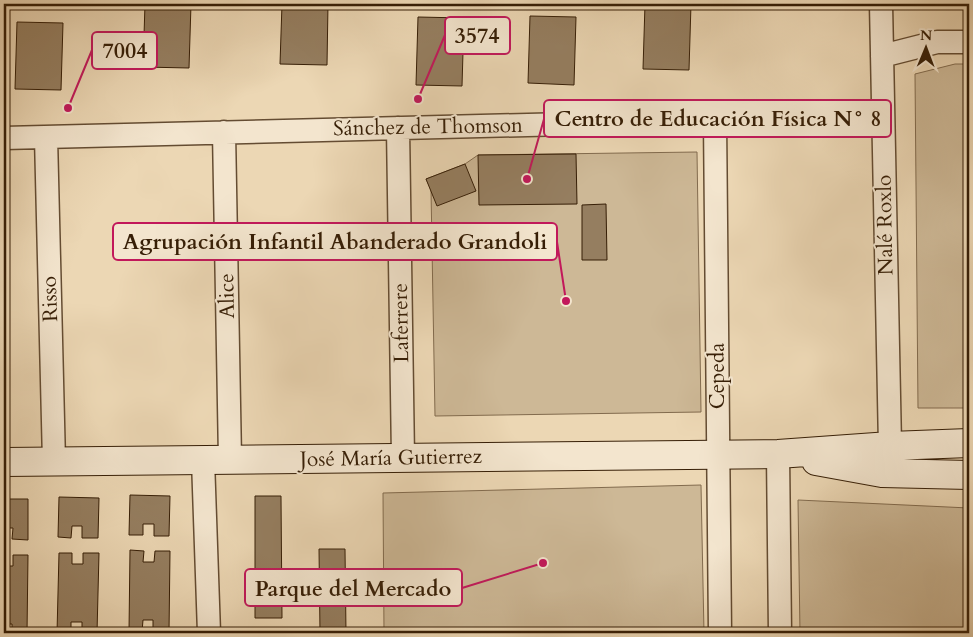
<svg xmlns="http://www.w3.org/2000/svg" width="973" height="637" font-family="Cardo,serif">
<style>
.green{fill:#cdb896;stroke:#826b4e}
.building{fill:#957e60;stroke:#361e06}
.lines{fill:none;stroke-linecap:round;stroke-linejoin:round}
.street-casing{stroke:#644c32;stroke-width:25}
.secondary-casing{stroke:#361e06;stroke-width:30}
.street{stroke:#f3e5ce;stroke-width:22}
.secondary{stroke:#f3e5ce;stroke-width:28}
.labels{text-anchor:middle;dominant-baseline:central;stroke-width:4;stroke-linejoin:round;paint-order:stroke}
.street-label{font-size:21px;fill:#361e06;stroke:#f3e5ce}
.leader{fill:none;stroke:#c2185b;stroke-width:2}
.callout-dot{fill:#c2185b;stroke:#f3e5ce;stroke-width:2}
.callout{fill:#f3e5ce;stroke:#c2185b;stroke-width:2}
.callout-label{font-size:22px;text-anchor:middle;font-weight:bold;fill:#361e06}
</style>
<rect width="100%" height="100%" fill="#ecd7b4"/>
<filter id="stains"><feTurbulence type="fractalNoise" baseFrequency=".004" numOctaves="4"/><feColorMatrix values="0 0 0 0 .2 0 0 0 0 .09 0 0 0 0 .02 0 0 0 .5 -.17"/></filter>
<radialGradient id="worn" r=".72"><stop offset=".6" stop-color="#630" stop-opacity="0"/><stop offset="1" stop-color="#630" stop-opacity=".3"/></radialGradient>
<!-- green -->
<path class="green" d="M955,64h14v344h-51l-3,-334z
M697,152l4,260 -266,4 -4,-226 -5,-11 39,-15 13,-9z
M701,485l3,148h-320l-1,-140z
M798,500l171,8v125h-169z"/>
<!-- building -->
<path class="building" d="M145,4h46l-2,64 -46,-1z
M282,4h46l-1,61 -47,-1z
M645,4h46l-2,66 -46,-1z
M530,16l46,1 -2,68 -46,-2z
M418,17l46,1 -2,68 -46,-1z
M17,22l46,1 -2,67 -46,-1z
M576,154l1,50 -98,1 -1,-50z
M465,164l11,27 -39,15 -11,-27z
M606,204l1,56h-25v-55z
M130,495l40,1 -1,40h-15v-12h-11v11h-14z
M255,496h26l1,122h-27z
M59,497l40,1 -1,40h-16v-12h-10l-1,12 -13,-1z
M4,499h24v41l-16,-1 1,-11h-9z
M319,549h26l1,84h-26z
M130,550l14,1 -1,11h11l1,-11h15l-1,81h-16v-12h-10l-1,12 -13,-1z
M59,553h13v11h11v-11h16l-2,80h-15v-11h-11v11h-14z
M13,555h15l-1,78h-15v-9h-8v-58h9z"/>
<g class="lines">
<!-- street casing -->
<g class="street-casing">
<path id="street" d="M881,4l9,442
M882,56l55,-14h32
M715,120l5,513
M398,128l5,330
M224,132l6,327
M46,137l8,325
M4,138l879,-22
M778,454l2,179
M203,460l6,173"/>
</g>
<!-- secondary casing -->
<g class="secondary-casing">
<path id="secondary" d="M816,461l66,12 87,2
M4,462l774,-8 112,-8 79,-3"/>
</g>
<!-- street -->
<use href="#street" class="street"/>
<!-- secondary -->
<use href="#secondary" class="secondary"/>
</g>
<g class="labels">
<!-- street labels -->
<g class="street-label">
<text transform="translate(428 127) rotate(-1)">Sánchez de Thomson</text>
<text transform="translate(885 225) rotate(-91)">Nalé Roxlo</text>
<text transform="translate(227 296) rotate(-91)">Alice</text>
<text transform="translate(50 299) rotate(-92)">Risso</text>
<text transform="translate(401 323) rotate(-91)">Laferrere</text>
<text transform="translate(717 376) rotate(-90)">Cepeda</text>
<text transform="translate(391 458) rotate(-1)">José María Gutierrez</text>
</g>
</g>
<!-- callouts -->
<path class="leader" d="M418 99L445 35M68 108L92 50M527 179L544 119M566 301L557 242M543 563L462 588"/>
<g class="callout-dot">
<circle cx="418" cy="99" r="5"/>
<circle cx="68" cy="108" r="5"/>
<circle cx="527" cy="179" r="5"/>
<circle cx="566" cy="301" r="5"/>
<circle cx="543" cy="563" r="5"/>
</g>
<g class="callout">
<rect x="445" y="17" width="65" height="37" rx="5"/>
<rect x="92" y="32" width="65" height="37" rx="5"/>
<rect x="544" y="100" width="347" height="37" rx="5"/>
<rect x="113" y="223" width="444" height="37" rx="5"/>
<rect x="245" y="569" width="217" height="37" rx="5"/>
</g>
<g class="callout-label">
<text x="477" y="43">3574</text>
<text x="125" y="58">7004</text>
<text x="718" y="126">Centro de Educación Física N° 8</text>
<text x="335" y="249">Agrupación Infantil Abanderado Grandoli</text>
<text x="353" y="596">Parque del Mercado</text>
</g>
<!-- margin -->
<rect width="973" height="637" fill="none" stroke="#ecd7b4" stroke-width="20"/>
<rect x="5" y="5" width="963" height="627" fill="none" stroke="#361e06" stroke-width="2.5"/>
<rect x="10" y="10" width="953" height="617" fill="none" stroke="#361e06"/>
<!-- north arrow -->
<g transform="translate(926 48) rotate(1)" stroke="#f3e5ce" stroke-width="4" paint-order="stroke">
<path d="M0-4L9 19L0 12L-9 19Z" fill="#361e06"/>
<text y="-8" font-size="14" font-weight="bold" text-anchor="middle" fill="#361e06">N</text>
</g>
<rect width="100%" height="100%" filter="url(#stains)"/>
<rect width="100%" height="100%" fill="url(#worn)"/>
</svg>
